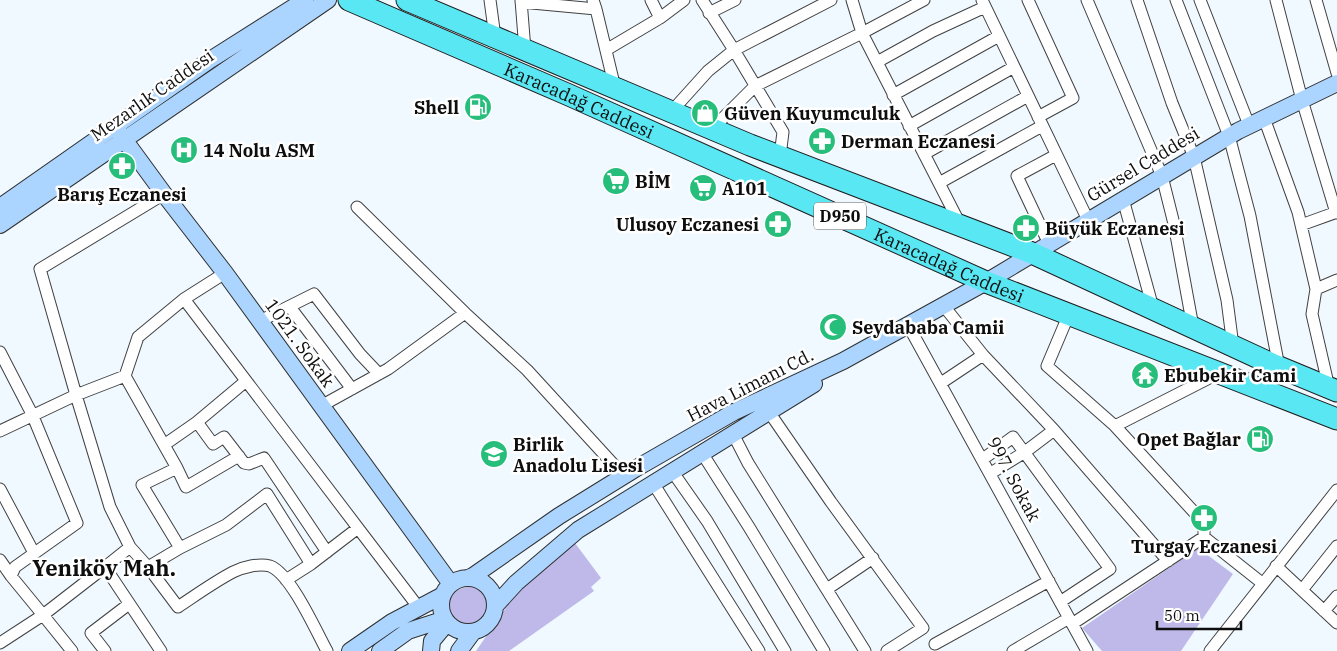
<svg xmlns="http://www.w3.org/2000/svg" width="1337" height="651" font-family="'IBM Plex Serif',serif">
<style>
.green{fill:#beb9e9}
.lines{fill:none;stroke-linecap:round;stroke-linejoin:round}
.street-casing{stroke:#414141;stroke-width:13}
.secondary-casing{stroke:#303030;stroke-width:18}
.highway-casing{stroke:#1f1f1f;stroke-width:23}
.street{stroke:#fff;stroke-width:11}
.secondary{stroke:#abd5fe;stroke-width:16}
.highway{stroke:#59e8f3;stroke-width:21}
.labels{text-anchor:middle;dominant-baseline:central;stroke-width:5;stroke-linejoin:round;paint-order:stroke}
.shield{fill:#fff;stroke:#565656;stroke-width:1}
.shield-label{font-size:16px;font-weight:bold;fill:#0e0e0e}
.street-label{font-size:18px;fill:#0e0e0e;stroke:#fff}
.poi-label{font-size:18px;font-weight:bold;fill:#0e0e0e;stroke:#fff;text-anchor:start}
.district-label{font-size:22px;font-weight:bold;fill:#0e0e0e;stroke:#fff}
</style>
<rect width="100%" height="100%" fill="#f0f9ff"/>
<!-- green -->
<path class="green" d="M575,543l26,35 -10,9 3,4 -85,60h-33l33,-48 22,-26z
M1198,548l35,26 -52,77h-79l-20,-23z
M449 607a20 20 0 1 1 40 0a20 20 0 1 1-40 0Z"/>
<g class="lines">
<!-- street casing -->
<g class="street-casing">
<path id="street" d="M490,0l5,37
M521,0l4,50
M702,0l32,50 49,82 -3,24
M852,0l10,33 98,191
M982,0l106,220
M1028,0l45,98 -35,19
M1087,0l75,176 12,48 19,103
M1137,0l35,103 22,54 33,143 6,46
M1176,0l53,136 21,80 29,151
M1200,0l49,125
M1276,0l26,100 34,113
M1316,0l21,73
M521,2l75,7 -3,-9
M596,9l19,79
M709,13l26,-13
M660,18l24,-18
M606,50l54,-32 -9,-18
M877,62l56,-31 52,-24
M893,95l106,-59
M671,112l37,-41 26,-21 97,-50
M1264,118l34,94 18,77 -4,25 17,74
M909,126l105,-59
M712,129l43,-43 107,-53 62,-33
M924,154l104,-58
M939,183l103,-57
M1123,199l30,109
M1301,225l36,-13
M1049,244l-32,-68 39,-21
M1316,289l21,-9
M184,299l174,229
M290,307l62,82
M465,313l62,57 97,106
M1069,314l-22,52 68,60
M260,321l54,-27 46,60 19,20
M908,325l179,326
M0,352l32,62 45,109 -62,44 -4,9 32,39 -43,28
M983,355l71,75 -29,22 -34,21
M125,376l52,92 -35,17 38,63 46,-23 41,-31 44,70 47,-36 61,80
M941,383l42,-28 -40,-50
M321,406l67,-37 77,-56 -108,-106
M769,412l62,90 92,126 -36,23
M197,422l49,-41
M1054,430l114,131
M0,431l76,-36 49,-19 13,-39 46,-38 41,-26
M733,434l15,29 117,188
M164,445l33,-23 16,22 11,-7 20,26 5,1 15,-6 63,94
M702,453l47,74 75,124
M983,459l30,-22 97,132 -50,33
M177,468l9,19 53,-31
M672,471l35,50 78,130
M653,483l106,168
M0,489l34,64
M1204,537v-14l-89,-97 104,-53
M130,547l18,20
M180,548l-32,19 30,40c18,-12 36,-25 55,-35 10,-5 26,-9 37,-6 21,8 46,65 57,85
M0,560l11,16
M1276,566l61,57
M105,567l25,-20 -20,-40 -34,-112 -36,-126 124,-75
M286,580l25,-16
M827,589l46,-31
M1302,590l35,-44
M1324,611l13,-15
M1072,624l132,-87 58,46
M935,644l114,-63
M72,651l-29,-36 62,-48 56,84
M105,651l-14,-18 38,-29
M1013,651l56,-33
M1210,651l127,-161"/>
</g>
<!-- secondary casing -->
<g class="secondary-casing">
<path id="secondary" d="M115,127l49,67 61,79 226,311
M0,207l210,-147 95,-60
M0,225l328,-225
M468,578l5,-2 86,-60 76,-47 99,-57 109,-51 143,-79 252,-151 99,-48
M441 605a27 27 0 1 1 54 0a27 27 0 1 1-54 0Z
M495,606l21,-23 62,-53 236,-146
M350,651l42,-29 51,-27
M380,651l28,-20 37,-12
M431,651l1,-10 15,-18
M459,651l14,-19"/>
</g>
<!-- highway casing -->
<g class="highway-casing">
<g id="highway">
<path id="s1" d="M349,0l220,95 417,187 351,137"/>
<path d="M407,0l343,145 282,108 242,112 63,26"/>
</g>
</g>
<!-- street -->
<use href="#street" class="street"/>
<!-- secondary -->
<use href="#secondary" class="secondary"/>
<!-- highway -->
<use href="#highway" class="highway"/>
</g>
<!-- icons -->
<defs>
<g id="fuel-disc" transform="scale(1.4375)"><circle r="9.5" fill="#27be7c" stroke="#fff"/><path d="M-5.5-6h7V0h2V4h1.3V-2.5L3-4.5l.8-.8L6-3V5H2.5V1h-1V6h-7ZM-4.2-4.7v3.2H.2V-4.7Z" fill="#fff"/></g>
<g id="shop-disc" transform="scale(1.4375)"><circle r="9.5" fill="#27be7c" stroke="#fff"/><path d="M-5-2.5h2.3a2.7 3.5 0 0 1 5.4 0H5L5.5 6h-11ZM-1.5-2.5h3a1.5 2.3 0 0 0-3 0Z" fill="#fff"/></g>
<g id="pharmacy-disc" transform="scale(1.4375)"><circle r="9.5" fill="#27be7c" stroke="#fff"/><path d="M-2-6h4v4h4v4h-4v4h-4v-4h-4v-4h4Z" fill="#fff"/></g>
<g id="hospital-disc" transform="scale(1.4375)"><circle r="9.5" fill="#27be7c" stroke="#fff"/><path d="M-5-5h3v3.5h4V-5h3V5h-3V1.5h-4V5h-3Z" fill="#fff"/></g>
<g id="supermarket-disc" transform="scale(1.4375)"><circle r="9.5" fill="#27be7c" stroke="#fff"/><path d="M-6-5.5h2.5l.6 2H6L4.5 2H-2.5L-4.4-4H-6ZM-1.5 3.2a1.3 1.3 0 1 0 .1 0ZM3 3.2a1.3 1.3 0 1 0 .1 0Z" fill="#fff"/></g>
<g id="mosque-disc" transform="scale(1.4375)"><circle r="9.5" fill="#27be7c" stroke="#fff"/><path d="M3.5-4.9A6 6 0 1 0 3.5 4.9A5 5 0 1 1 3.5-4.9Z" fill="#fff"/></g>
<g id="temple-disc" transform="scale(1.4375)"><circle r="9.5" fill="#27be7c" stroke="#fff"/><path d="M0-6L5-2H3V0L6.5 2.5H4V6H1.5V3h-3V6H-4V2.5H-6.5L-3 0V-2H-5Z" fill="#fff"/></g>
<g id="school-disc" transform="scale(1.4375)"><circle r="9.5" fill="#27be7c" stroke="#fff"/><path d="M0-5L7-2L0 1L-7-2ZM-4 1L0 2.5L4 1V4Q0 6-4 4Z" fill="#fff"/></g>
</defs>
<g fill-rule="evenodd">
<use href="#fuel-disc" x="478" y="107"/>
<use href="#shop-disc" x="705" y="113"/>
<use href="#pharmacy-disc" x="822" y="141"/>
<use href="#hospital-disc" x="184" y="150"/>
<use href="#pharmacy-disc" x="122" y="166"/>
<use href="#supermarket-disc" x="616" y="181"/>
<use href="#supermarket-disc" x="703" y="188"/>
<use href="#pharmacy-disc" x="778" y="224"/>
<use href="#pharmacy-disc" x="1026" y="228"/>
<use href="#mosque-disc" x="833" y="327"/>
<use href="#temple-disc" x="1145" y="375"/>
<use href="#fuel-disc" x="1260" y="439"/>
<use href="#school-disc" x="494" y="454"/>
<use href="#pharmacy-disc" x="1204" y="518"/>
</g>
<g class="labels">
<!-- shield labels -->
<rect class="shield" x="814" y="202.5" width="52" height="27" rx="4"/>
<g class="shield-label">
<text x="840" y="216">D950</text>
</g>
<!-- street labels -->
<g class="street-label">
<text transform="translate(152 95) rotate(-35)">Mezarlık Caddesi</text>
<text stroke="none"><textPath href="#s1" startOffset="251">Karacadağ Caddesi</textPath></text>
<text transform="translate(1143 164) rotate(-31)">Gürsel Caddesi</text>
<text stroke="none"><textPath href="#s1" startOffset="656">Karacadağ Caddesi</textPath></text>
<text transform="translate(300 343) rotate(54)">1021. Sokak</text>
<text transform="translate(750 385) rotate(-27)">Hava Limanı Cd.</text>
<text transform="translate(1014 479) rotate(62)">997. Sokak</text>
</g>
<!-- poi labels -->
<g class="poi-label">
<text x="459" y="107" text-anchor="end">Shell</text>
<text x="724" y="113">Güven Kuyumculuk</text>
<text x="841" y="141">Derman Eczanesi</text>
<text x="203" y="150">14 Nolu ASM</text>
<text x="635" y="181">BİM</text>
<text x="722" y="188">A101</text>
<text x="122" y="194" text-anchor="middle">Barış Eczanesi</text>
<text x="759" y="224" text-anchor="end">Ulusoy Eczanesi</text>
<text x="1045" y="228">Büyük Eczanesi</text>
<text x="852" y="327">Seydababa Camii</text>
<text x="1164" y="375">Ebubekir Cami</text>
<text x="1241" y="439" text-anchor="end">Opet Bağlar</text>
<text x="513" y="444">Birlik<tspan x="513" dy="21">Anadolu Lisesi</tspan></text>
<text x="1204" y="546" text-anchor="middle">Turgay Eczanesi</text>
</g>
<!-- district labels -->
<g class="district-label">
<text x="104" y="567">Yeniköy Mah.</text>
</g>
</g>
<!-- scale -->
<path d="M1157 621v8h84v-8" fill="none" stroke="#0e0e0e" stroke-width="2.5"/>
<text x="1164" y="621" font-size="15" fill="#0e0e0e" stroke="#ffffff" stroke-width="4" paint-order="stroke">50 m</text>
</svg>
